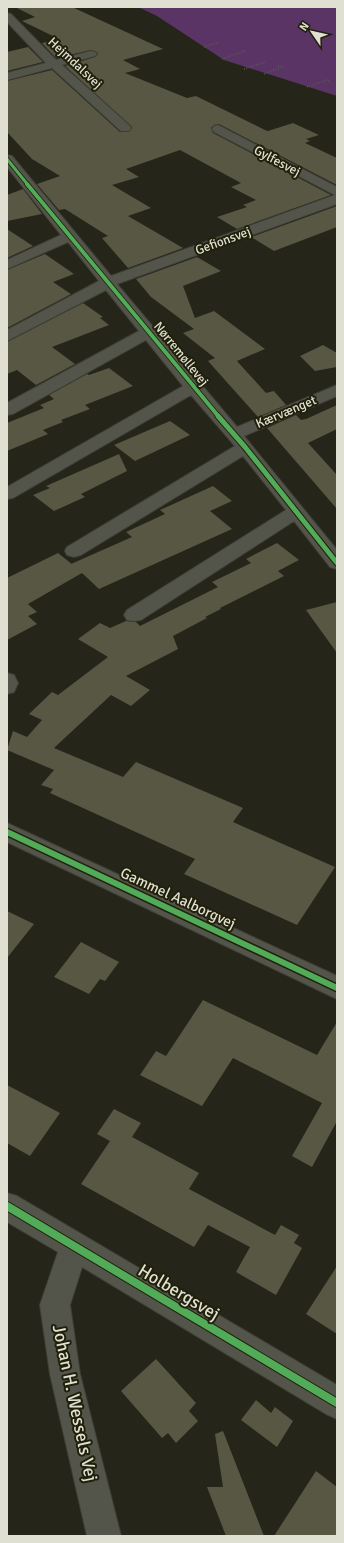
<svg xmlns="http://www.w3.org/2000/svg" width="344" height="1543" font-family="Signika,sans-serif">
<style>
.water{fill:#593464}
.building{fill:#575744}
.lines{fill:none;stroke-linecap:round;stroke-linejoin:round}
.minor-casing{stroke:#3f3f37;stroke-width:2}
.path{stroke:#5b5b53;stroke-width:1.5;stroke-dasharray:1 1.5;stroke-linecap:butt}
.minor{fill:#53544a;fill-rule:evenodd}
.cycleway-far4-casing{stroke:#20200b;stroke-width:4.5}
.cycleway-far3-casing{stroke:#20200b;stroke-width:5.5}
.cycleway-far2-casing{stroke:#20200b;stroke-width:7}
.cycleway-far1-casing{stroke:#20200b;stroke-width:9}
.cycleway-casing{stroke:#20200b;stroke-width:10}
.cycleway-far4{stroke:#51ab58;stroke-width:3}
.cycleway-far3{stroke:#51ab58;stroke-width:4}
.cycleway-far2{stroke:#51ab58;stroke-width:5}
.cycleway-far1{stroke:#51ab58;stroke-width:6}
.cycleway{stroke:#51ab58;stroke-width:8}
.labels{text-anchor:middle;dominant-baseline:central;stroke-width:4;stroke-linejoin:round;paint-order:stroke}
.far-street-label{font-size:13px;fill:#dfdfd2;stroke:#20200b}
.street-label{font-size:15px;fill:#dfdfd2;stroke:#20200b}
.near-street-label{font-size:18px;fill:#dfdfd2;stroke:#20200b}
</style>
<rect width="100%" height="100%" fill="#25251a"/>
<!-- water -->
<path class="water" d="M138,7h199v89l-113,-36 -67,-44z"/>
<!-- building -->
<path class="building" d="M15,7h57l91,42 -40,11 17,9 -15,4 62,25 9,-2 69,34 3,1 25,-8 26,12 -13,4 4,2 -5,2 32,15v27l-118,-61 -5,1 -3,3 2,5 118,62 -94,34 -20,-12 30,-10 -4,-2 13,-5 -25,-13 10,-4 -61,-33 -54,19 13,8 -27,8 39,23 -23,8 55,32 -55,20 -26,-30 6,-2 -43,-27 -6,1 -22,-26 23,-8 -28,-17 -25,-27v-51l45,-11 68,62h9l3,-5 -67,-61 30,-9 3,-4 -7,-3 -35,8 -14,-15 17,-4 -37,-18 13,-4z
M28,47l15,15 -36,9v-19z
M23,189l19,25 -35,7v-26z
M337,206v21l-63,24 -23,-14z
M7,229l26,17 -26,12z
M45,254l29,20 -21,8 18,12 -64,34v-58z
M197,257l24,14 -38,15 12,32 19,-7 51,38 -28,12 29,32 8,-2 12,14 -28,12 -50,-56 7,-3 -32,-25 11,-4 -43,-32 -15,-18z
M83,303l20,14 -3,1 9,7 -57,22 23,17 -39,21 -19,-15 -10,4v-32z
M323,345l14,8v14l-22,4 -15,-15z
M109,368l24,18 -48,19 5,4 -29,11 2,2 -20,8 5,4 -41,17v-28l37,-15 -4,-3 14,-6 -5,-4 38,-21 2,1z
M337,405v24l-29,14 29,32v34l-70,-81 29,-13 5,5 5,-1z
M170,421l20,14 -55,26 -21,-16z
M119,454l8,17 -46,23 4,3 -31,14 -21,-16 17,-7 -4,-2z
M213,486l19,15 -22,10 22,18 -133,60 -17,-16 -54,31 9,8 -9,4 9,8 -30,16v-62l51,-25 15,12 -2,-1 61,-27 -6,-5 39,-18 -5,-4z
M277,543l22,17 -21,11 6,5 -64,32 1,1 -16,8 2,1 -34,18 5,13 -52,27 24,14 -19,16 -20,-11 -57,53 69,29 13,-15 107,46 -10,14 102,45 -38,58 -113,-51 11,-15 -145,-66 3,-4 -12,-4 13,-15 -47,-20 6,-19 14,6 15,-17 -13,-6 23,-22 6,3 50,-38 -30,-18 22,-16 10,5 16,-7 10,1 4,4 78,-39 -6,-5 39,-19 -5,-4z
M337,602v51l-31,-43z
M7,911l27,13 -27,34z
M81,942l38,20 -14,19 -5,-2 -11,15 -35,-17z
M203,1000l114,55 20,-33v99l-25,46 -20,-11 30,-53 -89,-45 -31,48 -62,-31 16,-24 10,5z
M7,1085l53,28 -30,43 -23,-13z
M114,1109l27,14 -9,14 67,36 -10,16 86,46 6,-10 18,10 -5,8 8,5 -26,47 -40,-23 14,-25 -42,-22 -14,22 -113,-63 29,-43 -13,-7z
M337,1266v68l-31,-20z
M156,1359l40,44 -7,8 9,10 -22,22 -8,-10 -6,5 -41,-47z
M256,1400l15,13 4,-6 18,14 -16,26 -36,-27z
M223,1431l41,105h-38l-19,-49h16l-8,-53z
M316,1471l21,16v49h-63z"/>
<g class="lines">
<!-- minor casing -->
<g class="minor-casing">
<path id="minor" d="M7,13l4,1 45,46 35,-9 4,1 2,2 -2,2 -33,9 67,60 2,3 -2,3h-8l-69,-63 -45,12v-7l39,-10 -39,-41z
M218,125l119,62v17l-220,80 120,143 100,-42v11l-93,40 93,114v19l-7,-2 -36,-46 -153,99 -7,1 -7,-1 -3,-5 3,-5 159,-100 -43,-54 -162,99 -7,2 -7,-2 -2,-4 2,-4 168,-101 -44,-51 -178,103 -6,1v-12l176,-101 -37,-46 -133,74 -6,1v-12l132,-72 -33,-41 -99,51v-11l92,-49 -31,-39 -61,27v-9l54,-25 -54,-68v-12l5,1 99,120 224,-81 -121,-63 -2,-3 2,-3z
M7,673l7,2 4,8 -4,9 -7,2z
M7,823l330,153v23l-330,-157z
M7,1193l10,3 320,189v34l-11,-5 -244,-147 -12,38 10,69 41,162h-34l-37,-162 -10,-69 18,-53 -51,-30z"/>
</g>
<!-- path -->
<path class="path" d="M204,47l15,-5
M222,59l23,-8 -3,-1
M278,66l6,2
M244,69l21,-7 -2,-1
M264,74l17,-7
M307,87l19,-7 6,3"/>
<!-- minor -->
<use href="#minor" class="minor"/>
<!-- cycleway-far4 casing -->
<g class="cycleway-far4-casing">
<path id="cycleway-far4" d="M7,159l21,26"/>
</g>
<!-- cycleway-far3 casing -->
<g class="cycleway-far3-casing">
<path id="cycleway-far3" d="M27,184l192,233"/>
</g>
<!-- cycleway-far2 casing -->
<g class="cycleway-far2-casing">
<path id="cycleway-far2" d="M218,416l27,31 92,116"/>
</g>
<!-- cycleway-far1 casing -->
<g class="cycleway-far1-casing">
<path id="cycleway-far1" d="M7,832l330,156"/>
</g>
<!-- cycleway casing -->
<g class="cycleway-casing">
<path id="cycleway" d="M7,1206l330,197"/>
</g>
<!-- cycleway-far4 -->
<use href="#cycleway-far4" class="cycleway-far4"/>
<!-- cycleway-far3 -->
<use href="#cycleway-far3" class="cycleway-far3"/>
<!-- cycleway-far2 -->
<use href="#cycleway-far2" class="cycleway-far2"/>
<!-- cycleway-far1 -->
<use href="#cycleway-far1" class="cycleway-far1"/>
<!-- cycleway -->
<use href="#cycleway" class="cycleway"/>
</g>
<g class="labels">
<!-- far-street labels -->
<g class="far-street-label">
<text transform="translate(75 63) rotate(43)">Hejmdalsvej</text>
<text transform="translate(277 161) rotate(28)">Gylfesvej</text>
<text transform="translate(223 241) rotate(-20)">Gefionsvej</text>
<text transform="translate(181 354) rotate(51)">Nørremøllevej</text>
<text transform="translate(286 412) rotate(-23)">Kærvænget</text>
</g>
<!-- street labels -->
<g class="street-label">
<text transform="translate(178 898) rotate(25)">Gammel Aalborgvej</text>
</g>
<!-- near-street labels -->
<g class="near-street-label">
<text transform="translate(179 1292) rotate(31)">Holbergsvej</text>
<text transform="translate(75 1403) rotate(78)">Johan H. Wessels Vej</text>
</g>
</g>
<!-- border -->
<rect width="344" height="1543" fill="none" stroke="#dfdfd2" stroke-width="16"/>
<!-- north arrow -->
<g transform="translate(312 32) rotate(304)" stroke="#20200b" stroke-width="3" paint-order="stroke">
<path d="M0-3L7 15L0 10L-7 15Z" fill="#dfdfd2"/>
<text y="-6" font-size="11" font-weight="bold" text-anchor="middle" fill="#dfdfd2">N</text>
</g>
</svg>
